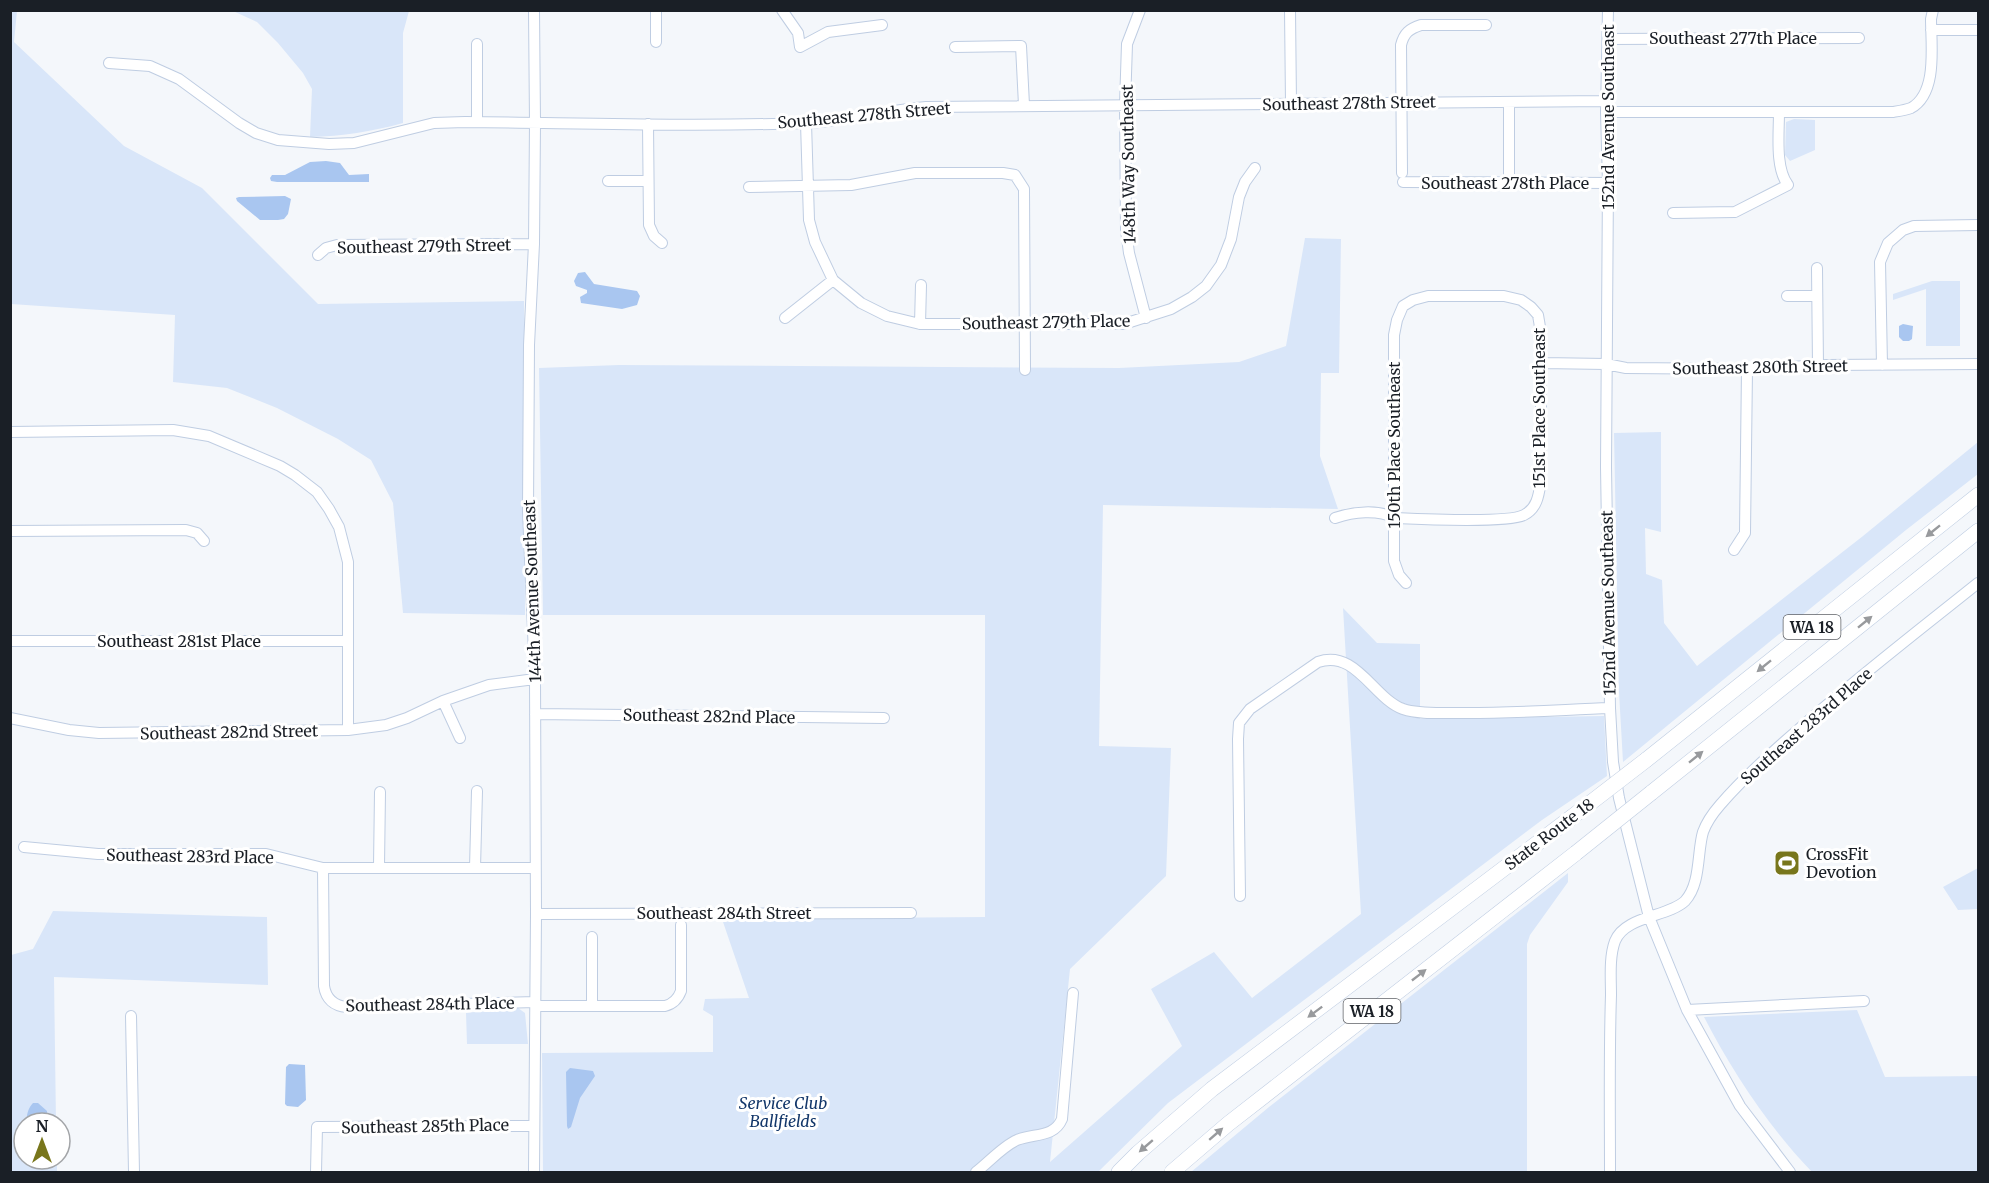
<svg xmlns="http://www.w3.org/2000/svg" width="1989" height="1183" font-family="Merriweather,serif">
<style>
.green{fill:#d9e6f9}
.water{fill:#a9c6f0}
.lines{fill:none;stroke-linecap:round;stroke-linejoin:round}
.minor-casing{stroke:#bfcde2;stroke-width:12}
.highway-casing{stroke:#bfcde2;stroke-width:16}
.minor{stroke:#fff;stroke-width:10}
.highway{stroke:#fff;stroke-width:15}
.highway-bridge-casing{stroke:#bfcde2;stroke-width:16;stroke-linecap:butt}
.highway-bridge{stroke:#fff;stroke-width:15}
.oneway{fill:#989a9d}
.labels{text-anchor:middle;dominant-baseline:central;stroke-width:6;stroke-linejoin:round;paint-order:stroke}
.shield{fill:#fff;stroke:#5f6267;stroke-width:1.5}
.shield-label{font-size:15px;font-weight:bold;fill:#1a1f26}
.street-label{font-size:16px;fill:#1a1f26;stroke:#fff}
.poi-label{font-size:16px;fill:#1a1f26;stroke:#fff;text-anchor:start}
.park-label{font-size:16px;font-style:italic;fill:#13376a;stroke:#fff}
</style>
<rect width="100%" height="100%" fill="#f4f7fb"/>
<!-- green -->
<path class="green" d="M10,11h7l-3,31 110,104 78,42 116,116 206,-3 1,314 -122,-2 -10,-110 -22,-43 -33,-21 -61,-31 -50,-20 -54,-6 2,-67 -164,-11z
M233,11h176l-6,22v90c-33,9 -59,13 -93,14l2,-48 -9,-16 -25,-30 -21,-21z
M1794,119l21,1v30l-25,11 -5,-6 1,-33z
M1305,238l36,1 -2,134h-18l-1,83 18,53 -235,-4 -4,241 72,2 -5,128 -96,93 -20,193 132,-116 -31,-57 63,-37 38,46 109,-84 -18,-306 34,35 43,1v75l184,-3 3,60 -65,44 -374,283 -70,69h-555l-1,-119 171,-1v-36l-10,-6 2,-11 44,-1 -27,-79 263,-2v-302h-442l-4,-247 80,-3 500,3 120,-6 47,-16z
M1932,281h28v65h-34v-57l-33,11v-6z
M1661,432v100l-16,-4 1,46 16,6 2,43 33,43 166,-130 115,-94v32l-72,56 -283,232 -4,-70 -5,-259z
M1978,868v41l-20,1 -15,-23z
M1568,873v9l-38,53 -3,9v228h-336l78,-65z
M53,911l214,6 1,68 -214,-8 2,146h-9v-12l-21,7 1,5h-3v36h33v13h-46v-217l22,-6z
M508,1008h10l7,5 3,31h-61l-1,-31z
M1857,1010l28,67 93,-1v96h-166c-44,-46 -79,-99 -108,-155z"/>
<!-- water -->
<path class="water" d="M326,161l14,2 9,12 20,-1v8h-92l-6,-1 -1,-3 2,-3h13l25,-13z
M285,196l6,3 -3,15 -4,5 -6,1h-18l-23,-19 -1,-3 3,-1z
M585,272l9,12 43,7 3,5 -3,9 -15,4 -41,-6 -1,-6 7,-4v-3l-11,-4 -2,-5 4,-8z
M1903,324l10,2 -1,13 -3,2h-6l-4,-4v-11z
M289,1064l16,1 1,35 -8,7 -11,-1 -2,-2 1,-37z
M570,1068l23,3 2,5 -15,22 -9,29 -3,2 -1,-3 -1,-54z
M33,1103h5l9,8v12h-20c-1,-7 1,-15 6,-20z"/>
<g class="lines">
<!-- minor casing -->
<g class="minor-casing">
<path id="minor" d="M534,10l1,113 -1,121 -5,101 -1,166 7,168 1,235 -2,258
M782,10l16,23 2,14 28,-15 54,-7
M1140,10l-13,34 -2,61 1,125 3,23 17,65
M1290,10l1,94
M1608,10l-2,102 2,71 -2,284 4,241 3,54 6,36 30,119 38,93 53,96 50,66
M1931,30h47
M1608,39l251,-1
M656,42v-32
M955,47l66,-1 3,59
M109,63l41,3 29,13 60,44 17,10 22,7 51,4 25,-1 80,-20 31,-1c113,1 226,5 339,1 41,-1 81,-13 122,-16l680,-6
M1509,102v74
M1606,112h287c6,-1 13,-2 18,-4 27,-15 20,-63 20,-89l2,-9
M477,122v-78
M806,123l3,97 6,22 18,38 28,23 26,13 33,8h204l47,-15 21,-12 14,-11 15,-21 10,-26 8,-42 6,-15 10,-14
M648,124l1,101 5,11 8,7
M1402,173l-1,-128c3,-12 8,-16 20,-20h65
M608,181h40
M1403,182l205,1
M749,187l102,-2 64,-12h88l12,2 9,14 1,181
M1673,213l62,-1 53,-27c-13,-17 -9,-51 -9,-73
M318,255l8,-7 11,-3 197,-1
M1817,268l1,98
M1787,296h30
M785,318l48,-38
M920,324l1,-39
M1542,363l64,1 20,4 121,1 80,-4 151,-1
M1882,365l-2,-103 8,-19 15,-13 11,-4 64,-1
M10,432l163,-2 36,6 71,30 15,9 22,17 12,17 10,18 9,35v168
M1335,518c18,-6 42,-9 60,0 22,1 114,5 129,-3 14,-7 15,-22 17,-35v-147l-3,-18 -7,-8 -10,-7 -17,-4h-76l-15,4 -10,6 -6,14 -3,15v226l5,14 7,8
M10,531l176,-1 11,3 7,8
M1734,550l11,-17 2,-164
M10,641h337
M443,701l17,37
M535,714l349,4
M10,718l59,12 30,3 249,-3 38,-5 21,-7 36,-17 46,-16 46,-6
M24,847l74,7h168l57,14h212
M379,866l1,-74
M323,868l1,118c2,13 10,20 23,21l188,-5
M475,868l2,-77
M1240,896l-2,-157 1,-16 11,-14 68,-47c38,-13 55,36 85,47 15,5 34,4 50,4 52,1 105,-3 157,-5
M536,914l375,-1
M592,937v69
M535,1006h130c8,-2 13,-7 16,-15v-66
M1687,1010l177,-9
M131,1016l3,156
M316,1172l1,-45 217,-1
M976,1172c13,-10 27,-26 41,-32 17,-7 37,-2 45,-21l11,-126
M1610,1172c0,-59 -1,-118 1,-177 0,-16 -2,-38 4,-54 10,-25 53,-24 70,-40 16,-17 12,-49 18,-69 4,-11 10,-19 17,-27 24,-28 51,-52 79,-76 58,-51 119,-98 179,-146"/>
</g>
<!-- highway casing -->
<g class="highway-casing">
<path id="highway" d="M1646,760l332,-265
M1651,793l327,-262
M1119,1172l19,-19 74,-64 360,-272
M1172,1172l56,-48 348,-271"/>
</g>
<!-- minor -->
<use href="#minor" class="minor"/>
<!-- highway -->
<use href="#highway" class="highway"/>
<!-- highway-bridge casing -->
<g class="highway-bridge-casing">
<path id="highway-bridge" d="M1572,817l74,-57
M1576,853l75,-60"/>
</g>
<!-- highway-bridge -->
<use href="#highway-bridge" class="highway-bridge"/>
</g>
<!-- one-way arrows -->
<defs><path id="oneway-solid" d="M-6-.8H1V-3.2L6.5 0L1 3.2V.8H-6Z" transform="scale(1.5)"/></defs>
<g class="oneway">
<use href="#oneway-solid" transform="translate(1933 531) rotate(141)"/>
<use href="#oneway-solid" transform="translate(1865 622) rotate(-39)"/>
<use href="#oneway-solid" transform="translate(1764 666) rotate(141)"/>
<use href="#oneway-solid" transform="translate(1696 757) rotate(-39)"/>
<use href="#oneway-solid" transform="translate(1419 975) rotate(-38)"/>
<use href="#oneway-solid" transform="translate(1315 1012) rotate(143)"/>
<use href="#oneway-solid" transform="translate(1216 1134) rotate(-41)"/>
<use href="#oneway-solid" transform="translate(1146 1146) rotate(139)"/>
</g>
<!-- icons -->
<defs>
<g id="stadium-square" transform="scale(1.35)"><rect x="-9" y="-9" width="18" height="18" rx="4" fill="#78761b" stroke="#fff"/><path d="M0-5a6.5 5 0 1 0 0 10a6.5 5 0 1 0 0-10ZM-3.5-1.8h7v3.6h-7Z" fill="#fff"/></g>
</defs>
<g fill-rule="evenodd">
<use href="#stadium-square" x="1787" y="863"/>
</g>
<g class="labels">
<!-- shield labels -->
<g class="shield">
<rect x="1783.5" y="615" width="57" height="24" rx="4.5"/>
<rect x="1343.5" y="999" width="57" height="24" rx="4.5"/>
</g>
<g class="shield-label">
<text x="1812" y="627">WA 18</text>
<text x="1372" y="1011">WA 18</text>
</g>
<!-- street labels -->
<g class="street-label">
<text x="1733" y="38">Southeast 277th Place</text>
<text transform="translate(1349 103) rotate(-1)">Southeast 278th Street</text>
<text transform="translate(864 115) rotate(-5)">Southeast 278th Street</text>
<text transform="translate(1608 117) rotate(-90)">152nd Avenue Southeast</text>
<text transform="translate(1128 164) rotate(-91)">148th Way Southeast</text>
<text x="1505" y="183">Southeast 278th Place</text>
<text transform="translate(424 246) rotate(-1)">Southeast 279th Street</text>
<text transform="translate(1046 322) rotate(-1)">Southeast 279th Place</text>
<text transform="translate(1760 367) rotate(-1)">Southeast 280th Street</text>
<text transform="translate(1539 408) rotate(-90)">151st Place Southeast</text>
<text transform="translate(1394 445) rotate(-90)">150th Place Southeast</text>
<text transform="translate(532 591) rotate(-92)">144th Avenue Southeast</text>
<text transform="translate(1608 603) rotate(-91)">152nd Avenue Southeast</text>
<text x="179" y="641">Southeast 281st Place</text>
<text transform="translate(709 716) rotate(1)">Southeast 282nd Place</text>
<text transform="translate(1806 726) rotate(-41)">Southeast 283rd Place</text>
<text transform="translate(229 732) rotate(-1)">Southeast 282nd Street</text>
<text transform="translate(1549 834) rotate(-37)">State Route 18</text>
<text transform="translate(190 856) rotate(1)">Southeast 283rd Place</text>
<text x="724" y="913">Southeast 284th Street</text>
<text transform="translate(430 1004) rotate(-1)">Southeast 284th Place</text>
<text transform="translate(425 1126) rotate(-1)">Southeast 285th Place</text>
</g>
<!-- poi labels -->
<g class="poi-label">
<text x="1806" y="854">CrossFit<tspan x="1806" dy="18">Devotion</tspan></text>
</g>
<!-- park labels -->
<g class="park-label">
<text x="783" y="1103">Service Club<tspan x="783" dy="18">Ballfields</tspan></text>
</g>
</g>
<!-- border -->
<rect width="1989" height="1183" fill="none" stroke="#1a1f26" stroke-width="24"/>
<!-- north arrow -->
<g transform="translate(42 1141)"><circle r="28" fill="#ffffff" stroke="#a3a5a8" stroke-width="1.5"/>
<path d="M0-4.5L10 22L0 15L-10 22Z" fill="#78761b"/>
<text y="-9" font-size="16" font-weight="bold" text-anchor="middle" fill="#1a1f26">N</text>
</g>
</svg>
